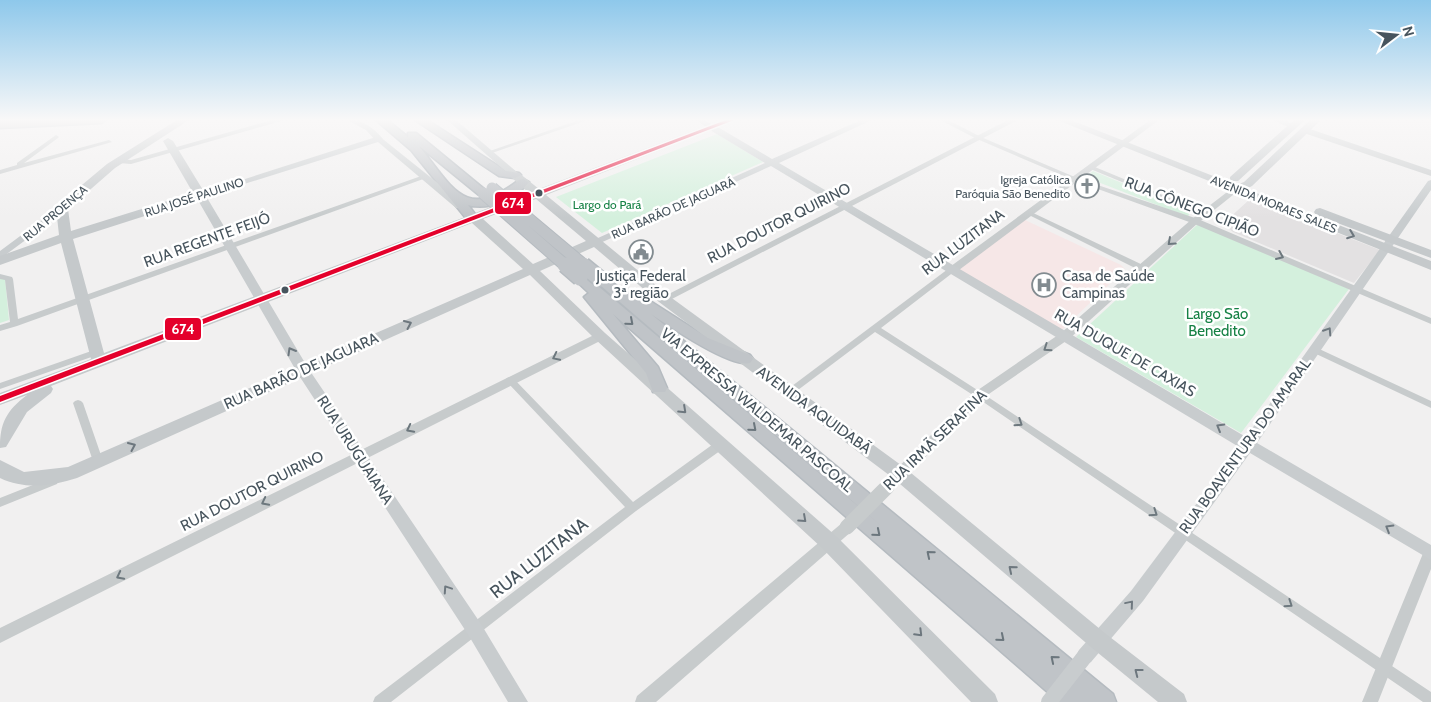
<svg xmlns="http://www.w3.org/2000/svg" width="1431" height="702" font-family="Cabin,sans-serif">
<style>
.education{fill:#e3e1e2}
.medical{fill:#f6e7e7}
.green{fill:#d4f0dd}
.lines{fill:none;stroke-linecap:round;stroke-linejoin:round}
.trunk-casing{stroke:#b5bbc0;stroke-width:3}
.minor{fill:#c7cbcc;fill-rule:evenodd}
.tertiary{fill:#c7cbcc;fill-rule:evenodd}
.secondary{fill:#c8ccce;fill-rule:evenodd}
.primary{fill:#c5c9cb;fill-rule:evenodd}
.trunk{fill:#c0c4c8;fill-rule:evenodd}
.trunk-bridge-far1-casing{stroke:#b5bbc0;stroke-width:13;stroke-linecap:butt}
.trunk-bridge-casing{stroke:#b5bbc0;stroke-width:18;stroke-linecap:butt}
.tertiary-bridge{stroke:#c7cbcc;stroke-width:15}
.secondary-bridge{stroke:#c8ccce;stroke-width:16}
.trunk-bridge-far1{stroke:#c0c4c8;stroke-width:11}
.trunk-bridge{stroke:#c0c4c8;stroke-width:15}
.bus-1-casing{stroke:#fff;stroke-width:3}
.bus-1{fill:#e4002b;fill-rule:evenodd}
.oneway{stroke:#6d777e}
.oneway2{stroke:#6d787e}
.oneway3{stroke:#6b767d}
.oneway4{stroke:#6e787f}
.bus-dot{fill:#47545d;stroke:#fff;stroke-width:2}
.labels{text-anchor:middle;dominant-baseline:central;stroke-width:5;stroke-linejoin:round;paint-order:stroke}
.far-poi-label{font-size:12px;fill:#47545d;stroke:#fff;text-anchor:end}
.far-street-label{font-size:12px;fill:#47545d;stroke:#fff}
.far-park-label{font-size:12px;fill:#158144;stroke:#fff}
.street-label{font-size:15px;fill:#47545d;stroke:#fff}
.poi-label{font-size:15px;fill:#47545d;stroke:#fff}
.park-label{font-size:15px;fill:#158144;stroke:#fff}
.near-street-label{font-size:18px;fill:#47545d;stroke:#fff}
.line-badge{stroke:#fff;stroke-width:2}
.badge-label{font-size:14px;text-anchor:middle;font-weight:bold;fill:#fff}
</style>
<rect width="100%" height="100%" fill="#f1f0f0"/>
<!-- education -->
<path class="education" d="M1250,199l130,51 -26,33 -121,-51 -6,-5 -1,-6z"/>
<!-- medical -->
<path class="medical" d="M1025,220l96,45 4,4 -64,62 -106,-60z"/>
<!-- green -->
<path class="green" d="M717,134l46,28 -161,71 -46,-36z
M1093,171l97,40 -2,6 -103,-40z
M1198,224l151,65 -108,144 -165,-96z
M5,278l4,42 -9,3v-44z"/>
<g class="lines">
<!-- trunk casing -->
<g class="trunk-casing">
<path id="trunk" d="M38,120h68l-5,3 -101,5v-6z
M376,120h11l21,17v-4h8l73,60 -6,3 -4,-1 -60,-49c34,42 46,76 100,34l4,-1 6,3c-14,17 -39,29 -61,23l7,9 -6,4 -4,-1 -54,-67z
M415,120h12l79,51 13,2 2,2 -6,3 -16,-2z
M580,274l5,1 300,254 -292,-250 2,-3h10l20,17 11,-1 72,46 42,17 3,4 -3,4c-20,5 -81,-37 -99,-49l462,380 3,8h-57l-446,-388 45,53 9,21 -2,4h-12l-7,-19 -62,-76 5,-4 -16,-15z"/>
</g>
<!-- minor -->
<path class="minor" d="M579,120h9l-96,33 -5,-1z
M940,120h8l33,17 96,41 121,41 233,99v6l-239,-101 -119,-43 -96,-41z
M56,135l3,2 -1,1 -34,25 85,-23 3,2 -112,32v-4l17,-5v-2z
M1090,165l116,48 2,1 -2,1h-4l-114,-47 -1,-1z
M424,175l3,2 -1,1 -409,148 -17,5v-6l10,-3 -5,-42 -5,-1v-5l12,3 1,2 5,40z
M1029,211l116,55 1,2 -1,2h-6l-112,-56v-2z
M948,269h6l1,2 -74,57 101,65 449,299v10h-8l-447,-305 -101,-65 -81,61h-6l-2,-2 2,-2z
M1315,347l116,54v7l-119,-56 -1,-2 1,-2z
M97,349l3,1 1,2 -1,2 -100,35v-6z
M510,377l3,1 120,124 83,-60 4,-1 4,1 1,3 -1,3 -88,63 -245,191h-18l2,-5 250,-190 -118,-125 -2,-2 2,-2z
M78,400l3,1 2,2 20,58 -1,3 -4,1 -4,-1 -1,-3 -20,-58 2,-2z
M53,477l4,1 1,3 -1,3 -57,23v-9z"/>
<!-- tertiary -->
<path class="tertiary" d="M272,120h13l-154,44 -12,-1 -4,-2 4,-2 12,1z
M347,120c16,0 26,7 36,19l-7,2 -10,-11z
M696,120h9l12,8 -7,2z
M1008,120h10l-350,181 -4,1 -5,-3z
M1150,120h9l-204,153h-8l-1,-2 1,-2z
M1301,128h6l124,42v6l-130,-44z
M1235,186l4,3 -1,2 -40,32 -129,116 -86,59 -91,93 -5,1 -5,-1 -2,-4 2,-4 93,-91 86,-59 131,-114z
M600,332l6,4 -2,3 -604,304v-15z
M847,521l5,2 2,4 -2,4 -196,171h-21l2,-6 205,-173z
M1431,545v24l-53,133h-16l62,-151 2,-4z"/>
<!-- secondary -->
<path class="secondary" d="M447,120h9l62,53v4h-6z
M861,120h11l-93,43 467,274 182,-256 3,-1v10l-174,253 174,102v15l-181,-107 -107,148 -52,61 -6,3 -6,-3 -3,-6 3,-6 52,-59 108,-144 -468,-281 -173,78 -4,1 -5,-3 176,-79 -55,-33v-4h6l56,33z
M1272,120h12l13,6 -4,3z
M379,136l85,68v4h-8l-78,-66 -172,54 102,172 173,256 47,78h-20l-39,-66 -171,-262 -103,-179z
M62,205l4,1v4l-66,49v-8z"/>
<!-- primary -->
<path class="primary" d="M177,120h12l-74,48 -47,41 3,22 122,-38 -30,-52 5,-3 5,3 33,54 -2,2 -131,42 31,114 361,-136 -2,-3 2,-3 10,2 54,-20 -18,-16v-4h8l20,16 183,-69h14l-190,75 123,101 236,172 201,166 78,60 3,8h-29l-66,-54 -199,-170 -234,-176 -65,-55 -54,24 65,62 231,203 159,158 3,8h-27l-149,-154 -227,-209 -65,-64 -453,203c-25,8 -52,12 -77,0v-18l24,12 44,-5 455,-198 -51,-46 -421,163 2,3 -2,4 -24,19 -21,35 -6,1c0,-25 6,-37 27,-53l-27,10v-12l91,-34 -30,-116 -61,22v-9l59,-21 -3,-27 2,-3 49,-41zM536,199l50,42 -53,23 -50,-45z
M1057,120h14l165,65 8,-3 66,-62h11l-69,66 -6,3 185,72v9z
M1294,120h11l-67,61h-8v-4z
M1320,208l111,42v8l-115,-43 -2,-3 2,-3z"/>
<!-- trunk -->
<use href="#trunk" class="trunk"/>
<!-- trunk-bridge-far1 casing -->
<g class="trunk-bridge-far1-casing">
<path id="trunk-bridge-far1" d="M492,188l93,78
M483,193l83,73"/>
</g>
<!-- trunk-bridge casing -->
<g class="trunk-bridge-casing">
<path id="trunk-bridge" d="M565,265l15,13
M583,265l17,14"/>
</g>
<!-- tertiary-bridge -->
<path class="tertiary-bridge" d="M847,527l40,-40"/>
<!-- secondary-bridge -->
<path class="secondary-bridge" d="M1049,702l36,-46"/>
<!-- trunk-bridge-far1 -->
<use href="#trunk-bridge-far1" class="trunk-bridge-far1"/>
<!-- trunk-bridge -->
<use href="#trunk-bridge" class="trunk-bridge"/>
<!-- bus-1 casing -->
<g class="bus-1-casing">
<path id="bus-1" d="M726,120h8l-734,282v-6z"/>
</g>
<!-- bus-1 -->
<use href="#bus-1" class="bus-1"/>
</g>
<!-- one-way arrows -->
<defs><path id="oneway-chevron" d="M-2-3.5L2.5 0L-2 3.5" fill="none" stroke-width="1.6" stroke-linecap="round" stroke-linejoin="round" transform="scale(1.25)"/></defs>
<g class="oneway">
<use href="#oneway-chevron" transform="translate(1351 235) rotate(21)"/>
<use href="#oneway-chevron" transform="translate(408 324) rotate(-24)"/>
<use href="#oneway-chevron" transform="translate(683 410) rotate(43)"/>
<use href="#oneway-chevron" transform="translate(132 446) rotate(-24)"/>
<use href="#oneway-chevron" transform="translate(803 519) rotate(42)"/>
<use href="#oneway-chevron" transform="translate(1012 569) rotate(-140)"/>
<use href="#oneway-chevron" transform="translate(919 633) rotate(45)"/>
<use href="#oneway-chevron" transform="translate(1138 672) rotate(-142)"/>
</g>
<g class="oneway2">
<use href="#oneway-chevron" transform="translate(1171 242) rotate(138)"/>
<use href="#oneway-chevron" transform="translate(1280 256) rotate(23)"/>
<use href="#oneway-chevron" transform="translate(1047 348) rotate(146)"/>
<use href="#oneway-chevron" transform="translate(556 357) rotate(154)"/>
<use href="#oneway-chevron" transform="translate(1019 423) rotate(34)"/>
<use href="#oneway-chevron" transform="translate(410 429) rotate(153)"/>
<use href="#oneway-chevron" transform="translate(265 502) rotate(153)"/>
<use href="#oneway-chevron" transform="translate(1154 513) rotate(34)"/>
<use href="#oneway-chevron" transform="translate(120 576) rotate(153)"/>
<use href="#oneway-chevron" transform="translate(1289 604) rotate(34)"/>
</g>
<g class="oneway3">
<use href="#oneway-chevron" transform="translate(630 322) rotate(41)"/>
<use href="#oneway-chevron" transform="translate(753 428) rotate(41)"/>
<use href="#oneway-chevron" transform="translate(877 533) rotate(40)"/>
<use href="#oneway-chevron" transform="translate(930 554) rotate(-140)"/>
<use href="#oneway-chevron" transform="translate(1001 638) rotate(40)"/>
<use href="#oneway-chevron" transform="translate(1054 659) rotate(-140)"/>
</g>
<g class="oneway4">
<use href="#oneway-chevron" transform="translate(1328 331) rotate(-57)"/>
<use href="#oneway-chevron" transform="translate(291 351) rotate(-120)"/>
<use href="#oneway-chevron" transform="translate(1220 427) rotate(-150)"/>
<use href="#oneway-chevron" transform="translate(1389 528) rotate(-149)"/>
<use href="#oneway-chevron" transform="translate(447 589) rotate(-124)"/>
<use href="#oneway-chevron" transform="translate(1130 604) rotate(-50)"/>
</g>
<!-- sky -->
<linearGradient id="sky" x2="0" y2="1"><stop stop-color="#8ec8eb"/><stop offset="0.55" stop-color="#f9f8f8"/><stop offset="1" stop-color="#f9f8f8" stop-opacity="0"/></linearGradient>
<rect width="1431" height="218" fill="url(#sky)"/>
<!-- icons -->
<defs>
<g id="church-ring" transform="scale(1.25)"><circle r="9.5" fill="#fff" stroke="#828b90" stroke-width="1.5"/><path d="M-1.2-6h2.4v3.5h3.3v2.4h-3.3V6h-2.4V-.1h-3.3v-2.4h3.3Z" fill="#828b90"/></g>
<g id="civic-ring" transform="scale(1.25)"><circle r="9.5" fill="#fff" stroke="#828b90" stroke-width="1.5"/><path d="M-.6-6.5H3V-4.5H.6V-3L4-1V1h2V6H-6V1h2V-1L-.6-3ZM-1.2 2.5V6h2.4V2.5Z" fill="#828b90"/></g>
<g id="hospital-ring" transform="scale(1.25)"><circle r="9.5" fill="#fff" stroke="#828b90" stroke-width="1.5"/><path d="M-5-5h3v3.5h4V-5h3V5h-3V1.5h-4V5h-3Z" fill="#828b90"/></g>
</defs>
<g fill-rule="evenodd">
<use href="#church-ring" x="1087" y="186"/>
<use href="#civic-ring" x="641" y="252"/>
<use href="#hospital-ring" x="1044" y="285"/>
</g>
<!-- markers -->
<g class="bus-dot">
<circle cx="539" cy="193" r="4.5"/>
<circle cx="285" cy="290" r="4.5"/>
</g>
<g class="labels">
<!-- far-poi labels -->
<g class="far-poi-label">
<text x="1070" y="179">Igreja Católica<tspan x="1070" dy="14">Paróquia São Benedito</tspan></text>
</g>
<!-- far-street labels -->
<g class="far-street-label">
<text transform="translate(194 197) rotate(-18)">RUA JOSÉ PAULINO</text>
<text transform="translate(1274 204) rotate(22)">AVENIDA MORAES SALES</text>
<text transform="translate(673 208) rotate(-24)">RUA BARÃO DE JAGUARÁ</text>
<text transform="translate(55 213) rotate(-40)">RUA PROENÇA</text>
</g>
<!-- far-park labels -->
<g class="far-park-label">
<text x="607" y="204">Largo do Pará</text>
</g>
<!-- street labels -->
<g class="street-label">
<text transform="translate(1192 207) rotate(21)">RUA CÔNEGO CIPIÃO</text>
<text transform="translate(779 223) rotate(-27)">RUA DOUTOR QUIRINO</text>
<text transform="translate(207 240) rotate(-20)">RUA REGENTE FEIJÓ</text>
<text transform="translate(963 242) rotate(-37)">RUA LUZITANA</text>
<text transform="translate(1125 353) rotate(30)">RUA DUQUE DE CAXIAS</text>
<text transform="translate(301 371) rotate(-24)">RUA BARÃO DE JAGUARA</text>
<text transform="translate(757 410) rotate(40)">VIA EXPRESSA WALDEMAR PASCOAL</text>
<text transform="translate(814 410) rotate(36)">AVENIDA AQUIDABÃ</text>
<text transform="translate(935 440) rotate(-44)">RUA IRMÃ SERAFINA</text>
<text transform="translate(1245 446) rotate(-54)">RUA BOAVENTURA DO AMARAL</text>
<text transform="translate(355 450) rotate(57)">RUA URUGUAIANA</text>
<text transform="translate(252 491) rotate(-27)">RUA DOUTOR QUIRINO</text>
</g>
<!-- poi labels -->
<g class="poi-label">
<text x="641" y="276">Justiça Federal<tspan x="641" dy="17">3ª região</tspan></text>
<text x="1062" y="276" text-anchor="start">Casa de Saúde<tspan x="1062" dy="17">Campinas</tspan></text>
</g>
<!-- park labels -->
<g class="park-label">
<text x="1217" y="314">Largo São<tspan x="1217" dy="17">Benedito</tspan></text>
</g>
<!-- near-street labels -->
<g class="near-street-label">
<text transform="translate(539 558) rotate(-38)">RUA LUZITANA</text>
</g>
</g>
<g class="line-badge">
<rect x="494" y="191" width="38" height="24" rx="5" fill="#e4002b"/>
<rect x="164" y="317" width="38" height="24" rx="5" fill="#e4002b"/>
</g>
<g class="badge-label">
<text x="513" y="208">674</text>
<text x="183" y="334">674</text>
</g>
<!-- north arrow -->
<g transform="translate(1396 35) rotate(74)" stroke="#ffffff" stroke-width="4" paint-order="stroke">
<path d="M0-4L9 19L0 12L-9 19Z" fill="#47545d"/>
<text y="-8" font-size="14" font-weight="bold" text-anchor="middle" fill="#47545d">N</text>
</g>
</svg>
